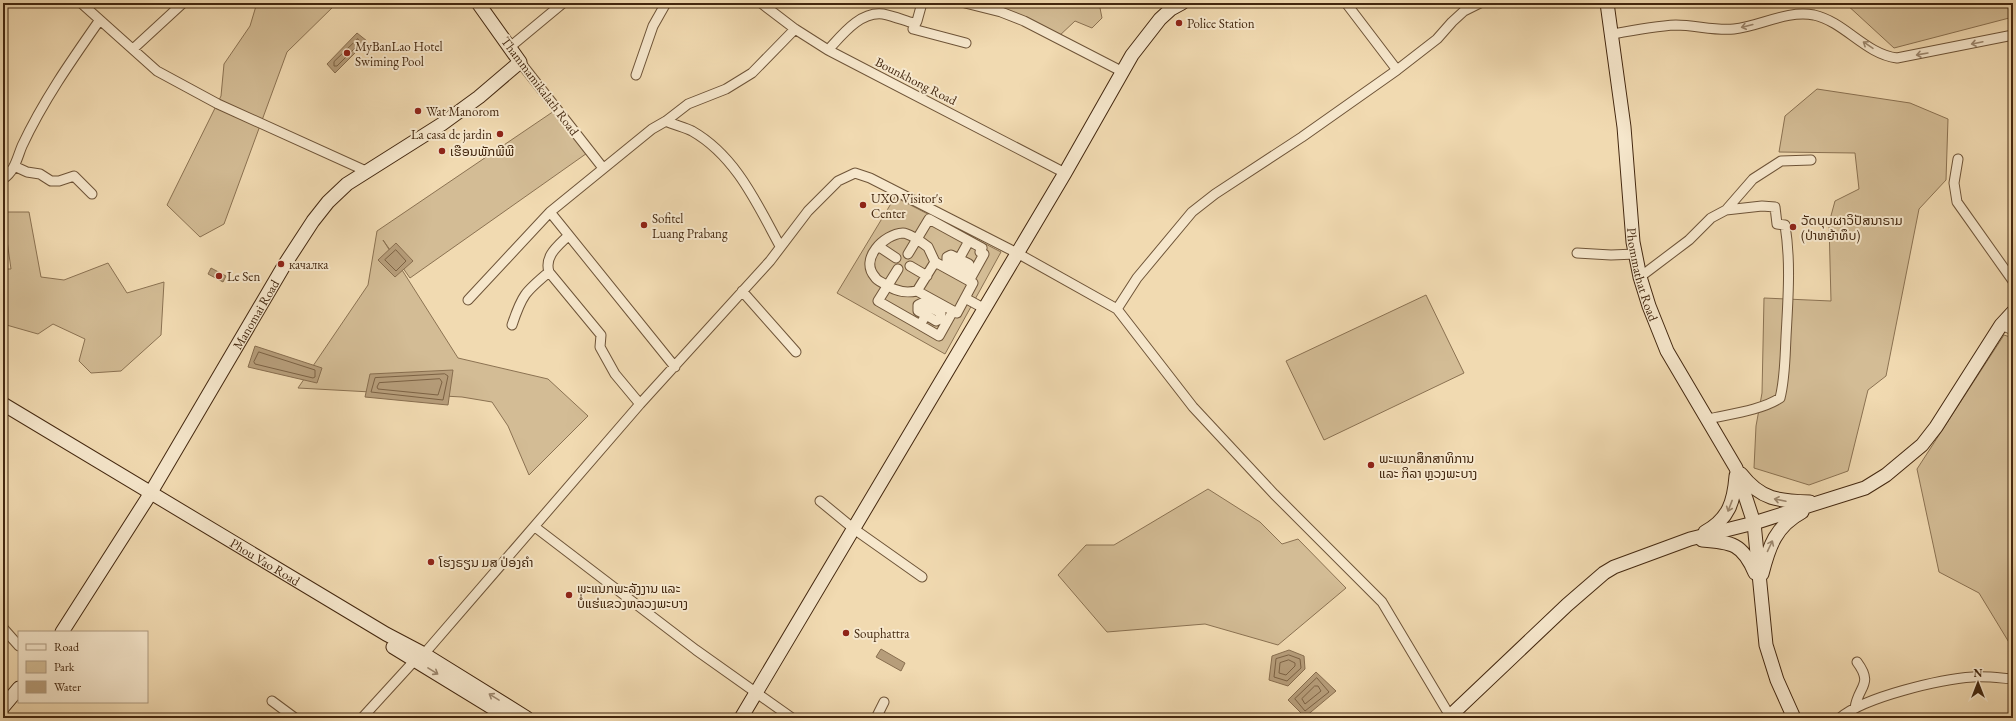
<svg xmlns="http://www.w3.org/2000/svg" width="2016" height="721" font-family="'EB Garamond','Noto Sans Lao',serif">
<style>
.green{fill:#d3bc95;stroke:#8b7252}
.water{fill:#b69d7a;stroke:#886e4f}
.lines{fill:none;stroke-linecap:round;stroke-linejoin:round}
.shore{stroke:#7c6244;stroke-width:1}
.street-casing{stroke:#6e5438;stroke-width:11}
.secondary-casing{stroke:#43270f;stroke-width:15}
.street{stroke:#f6e7cc;stroke-width:9}
.secondary{stroke:#f6e7cc;stroke-width:13}
.oneway{stroke:#9c876e}
.poi-dot{fill:#8f2418;stroke:#f6e7cc;stroke-width:1.5}
.labels{text-anchor:middle;dominant-baseline:central;stroke-width:4;stroke-linejoin:round;paint-order:stroke}
.poi-label{font-size:13px;fill:#43270f;stroke:#f6e7cc;text-anchor:start}
.street-label{font-size:13px;fill:#43270f;stroke:#f6e7cc}
</style>
<rect width="100%" height="100%" fill="#f1dab1"/>
<filter id="stains"><feTurbulence type="fractalNoise" baseFrequency=".005" numOctaves="4"/><feColorMatrix values="0 0 0 0 .2 0 0 0 0 .09 0 0 0 0 .02 0 0 0 .5 -.17"/></filter>
<radialGradient id="worn" r=".72"><stop offset=".6" stop-color="#630" stop-opacity="0"/><stop offset="1" stop-color="#630" stop-opacity=".3"/></radialGradient>
<!-- green -->
<path class="green" d="M259,3h78l-50,49 -63,172 -24,13 -33,-32 54,-109 3,-32 26,-38 6,-20z
M993,3h106l3,15 -10,10 -17,-7 -17,16z
M1845,3h168v14l-119,31z
M1817,89l93,14 38,16 -2,61 -27,29 -33,167 -18,14 -20,81 -39,14 -55,-17 2,-42 6,-33 2,-95 67,3 -2,-78 6,-22 24,-12 -4,-36 -76,-1 6,-36z
M557,109l33,42 -180,127 -27,-38 75,118 90,21 40,37 -59,59 -21,-49 -16,-24 -30,-5 -164,-9 70,-103 9,-54z
M895,197l106,55 -56,102 -108,-61z
M3,212h26l12,65 23,3 44,-17 19,30 37,-11 -3,53 -40,36 -30,2 -12,-12 6,-22 -32,-15 -15,10 -35,-10v-55h8z
M1426,295l38,78 -140,67 -38,-79z
M2004,335l9,3v311l-34,-56 -40,-21 -22,-103z
M1208,489l52,33 22,22 16,-5 48,49 -68,57 -73,-21 -98,8 -49,-57 28,-30h28z"/>
<!-- water -->
<path class="water" d="M357,33l10,8 -32,32 -8,-9z
M396,243l17,18 -18,16 -17,-17z
M211,268l15,8 -3,6 -15,-8z
M255,346l67,22 -5,15 -69,-16z
M453,370l-5,35 -83,-8 5,-23z
M881,649l24,14 -4,8 -25,-14z
M1289,650l15,6 1,13 -17,17 -19,-6 3,-24z
M1316,672l20,19 -31,26 -17,-17z"/>
<g class="lines">
<!-- shore -->
<path class="shore" d="M358,39l2,4 -23,23h-3v-4z
M396,250l10,11 -10,10 -11,-11z
M259,352l56,18v7l-2,1 -58,-14 -1,-2z
M445,374l3,2 -5,24 -72,-8 4,-14z
M440,379l2,3 -4,13 -60,-6 -1,-2 2,-4z
M1289,655l11,4 1,9 -14,13 -13,-4 2,-18z
M1289,660l6,3v3l-9,9 -7,-2 1,-10z
M1317,678l12,14 -24,19 -10,-12z
M1315,686h3l3,5 -16,13 -3,-5z"/>
<!-- street casing -->
<g class="street-casing">
<path id="street" d="M81,3l76,68 61,33 148,67
M761,3l34,26 33,21 237,123
M922,3l-5,18 -4,8 53,14
M965,3l36,9 23,9 99,51
M1346,3l51,67 40,-31 15,-17 12,-11 16,-8
M1613,34c21,-4 42,-8 63,-9 19,0 39,6 58,4 27,-3 52,-19 80,-14 31,7 51,39 83,43l116,-23
M510,47l53,-44
M133,49l50,-46
M828,50c14,-15 32,-39 55,-36 10,2 20,6 30,9l4,-2
M520,62l83,106
M636,75l17,-49 13,-23
M666,121c8,4 18,6 26,10 44,25 65,73 88,115
M1958,159l-4,24 3,19 56,79
M14,166l13,6 13,2 11,7h8l15,-5 18,18
M3,179c12,-8 14,-21 19,-33 21,-45 49,-85 77,-125
M1726,210l27,-31 28,-18 30,-1
M550,212l125,155
M568,236c-10,10 -24,20 -19,36l52,63 -1,12 15,27 25,30
M878,246l18,12
M1577,253l34,2 25,-1
M908,254l9,-15c-4,-2 -10,-6 -14,-6 -19,1 -44,26 -28,44 2,4 9,6 13,9 10,6 18,7 29,5l18,-29 -7,-15 -11,-8 12,-20 53,29 -2,4 4,2 -15,27
M959,259l-8,-4 -4,2v5l18,10 4,-3v-5l-10,-5 10,-18
M910,266l17,10
M898,269l-20,32 42,24
M1640,277l49,-37 22,-22 15,-8 36,-4 13,1 2,17 8,1c6,37 3,74 1,112 -1,20 -1,42 -6,61 -18,12 -50,16 -72,21
M742,291l54,61
M917,291l40,22 16,-30 -38,-21
M965,298l20,11
M468,300l82,-88 102,-83 14,-8 22,-17 38,-15 26,-16 43,-44
M1117,309l20,-31 55,-66 23,-18 87,-57 95,-67
M926,315l10,6 4,-2 1,-6 -19,-10 -4,2v6l8,4 -6,10 19,11 14,-25
M512,325c10,-30 13,-33 37,-53
M2001,325l12,5
M820,501l34,28 68,48
M535,527l161,123 96,68
M3,628l16,18
M272,701l23,17
M1855,708c3,-22 19,-23 2,-46
M362,718l53,-58 9,-6 216,-250 130,-143 38,-50 30,-30 17,-8 15,5 147,75 100,56 76,98 81,87 108,108 68,114
M876,718l8,-16
M1840,718c24,-21 101,-39 133,-41 14,-1 27,1 40,2"/>
</g>
<!-- secondary casing -->
<g class="secondary-casing">
<g id="secondary">
<path id="s1" d="M1607,3l17,124 9,115 7,35 9,29 18,45 69,117 18,55 12,122 11,35 17,38"/>
<path id="s2" d="M3,404l383,230 38,20 103,64"/>
<path d="M1741,474c20,26 38,27 69,28"/>
<path d="M1705,532c24,-13 29,-31 31,-56"/>
<path d="M1702,540c30,2 41,4 53,33"/>
<path d="M1762,574c7,-28 14,-48 40,-62"/>
<path id="s3" d="M62,632l85,-133 138,-235 28,-43 15,-19 19,-18 95,-60 37,-27 41,-35 -42,-59"/>
<path d="M393,647l116,71"/>
<path d="M3,707l16,-19"/>
<path d="M741,718l324,-545 67,-118 28,-36 11,-10 11,-6"/>
<path d="M1448,718l119,-113 37,-32 10,-6 76,-28 64,-16 111,-35 21,-13 36,-30 14,-18 65,-102 12,-13"/>
</g>
</g>
<!-- street -->
<use href="#street" class="street"/>
<!-- secondary -->
<use href="#secondary" class="secondary"/>
</g>
<!-- one-way arrows -->
<defs><path id="oneway-shaft" d="M-6 0H5M1.5-3L5.5 0L1.5 3" fill="none" stroke-width="1.6" stroke-linecap="round" stroke-linejoin="round"/></defs>
<g class="oneway">
<use href="#oneway-shaft" transform="translate(1747 26) rotate(166)"/>
<use href="#oneway-shaft" transform="translate(1977 43) rotate(168)"/>
<use href="#oneway-shaft" transform="translate(1868 45) rotate(-146)"/>
<use href="#oneway-shaft" transform="translate(1922 54) rotate(170)"/>
<use href="#oneway-shaft" transform="translate(1780 500) rotate(-168)"/>
<use href="#oneway-shaft" transform="translate(1730 506) rotate(111)"/>
<use href="#oneway-shaft" transform="translate(1770 546) rotate(-65)"/>
<use href="#oneway-shaft" transform="translate(433 671) rotate(32)"/>
<use href="#oneway-shaft" transform="translate(494 697) rotate(-148)"/>
</g>
<!-- markers -->
<g class="poi-dot">
<circle cx="1179" cy="23" r="4"/>
<circle cx="347" cy="53" r="4"/>
<circle cx="418" cy="111" r="4"/>
<circle cx="500" cy="134" r="4"/>
<circle cx="442" cy="151" r="4"/>
<circle cx="863" cy="205" r="4"/>
<circle cx="644" cy="225" r="4"/>
<circle cx="1793" cy="227" r="4"/>
<circle cx="281" cy="264" r="4"/>
<circle cx="219" cy="276" r="4"/>
<circle cx="1371" cy="465" r="4"/>
<circle cx="431" cy="562" r="4"/>
<circle cx="569" cy="595" r="4"/>
<circle cx="846" cy="633" r="4"/>
</g>
<g class="labels">
<!-- poi labels -->
<g class="poi-label">
<text x="1187" y="23">Police Station</text>
<text x="355" y="46">MyBanLao Hotel<tspan x="355" dy="15">Swiming Pool</tspan></text>
<text x="426" y="111">Wat Manorom</text>
<text x="492" y="134" text-anchor="end">La casa de jardin</text>
<text x="450" y="151">ເຮືອນພັກພີພີ</text>
<text x="871" y="198">UXO Visitor's<tspan x="871" dy="15">Center</tspan></text>
<text x="652" y="218">Sofitel<tspan x="652" dy="15">Luang Prabang</tspan></text>
<text x="1801" y="220">ວັດບຸບຜາວິປັສນາຣາມ<tspan x="1801" dy="15">(ປ່າຫຍ້າທຶບ)</tspan></text>
<text x="289" y="264">качалка</text>
<text x="227" y="276">Le Sen</text>
<text x="1379" y="458">ພະແນກສຶກສາທິການ<tspan x="1379" dy="15">ແລະ ກິລາ ຫຼວງພະບາງ</tspan></text>
<text x="439" y="562">ໂຮງຣຽນ ມສ ປ່ອງຄຳ</text>
<text x="577" y="588">ພະແນກພະລັງງານ ແລະ<tspan x="577" dy="15">ບໍ່ແຮ່ແຂວງຫລວງພະບາງ</tspan></text>
<text x="854" y="633">Souphattra</text>
</g>
<!-- street labels -->
<g class="street-label">
<text transform="translate(916 81) rotate(27)">Bounkhong Road</text>
<text transform="translate(540 86) rotate(53)">Thammamikalath Road</text>
<text stroke="none"><textPath href="#s1" startOffset="274">Phommathat Road</textPath></text>
<text stroke="none"><textPath href="#s3" startOffset="372">Manomai Road</textPath></text>
<text stroke="none"><textPath href="#s2" startOffset="306">Phou Vao Road</textPath></text>
</g>
</g>
<!-- margin -->
<rect width="2016" height="721" fill="none" stroke="#f1dab1" stroke-width="16"/>
<rect x="4" y="4" width="2008" height="713" fill="none" stroke="#43270f" stroke-width="2"/>
<rect x="8" y="8" width="2000" height="705" fill="none" stroke="#43270f"/>
<!-- legend -->
<rect x="18" y="631" width="130" height="72" fill="#f6e7cc" stroke="#ae9a80"/>
<rect x="26" y="644" width="20" height="6" fill="#f6e7cc" stroke="#ae9a80"/>
<text x="54" y="651" font-size="12" fill="#43270f">Road</text>
<rect x="26" y="661" width="20" height="12" fill="#d3bc95" stroke="#ae9a80"/>
<text x="54" y="671" font-size="12" fill="#43270f">Park</text>
<rect x="26" y="681" width="20" height="12" fill="#b69d7a" stroke="#ae9a80"/>
<text x="54" y="691" font-size="12" fill="#43270f">Water</text>
<!-- north arrow -->
<g transform="translate(1978 683)" stroke="#f6e7cc" stroke-width="3" paint-order="stroke">
<path d="M0-3L7 15L0 10L-7 15Z" fill="#43270f"/>
<text y="-6" font-size="11" font-weight="bold" text-anchor="middle" fill="#43270f">N</text>
</g>
<rect width="100%" height="100%" filter="url(#stains)"/>
<rect width="100%" height="100%" fill="url(#worn)"/>
</svg>
